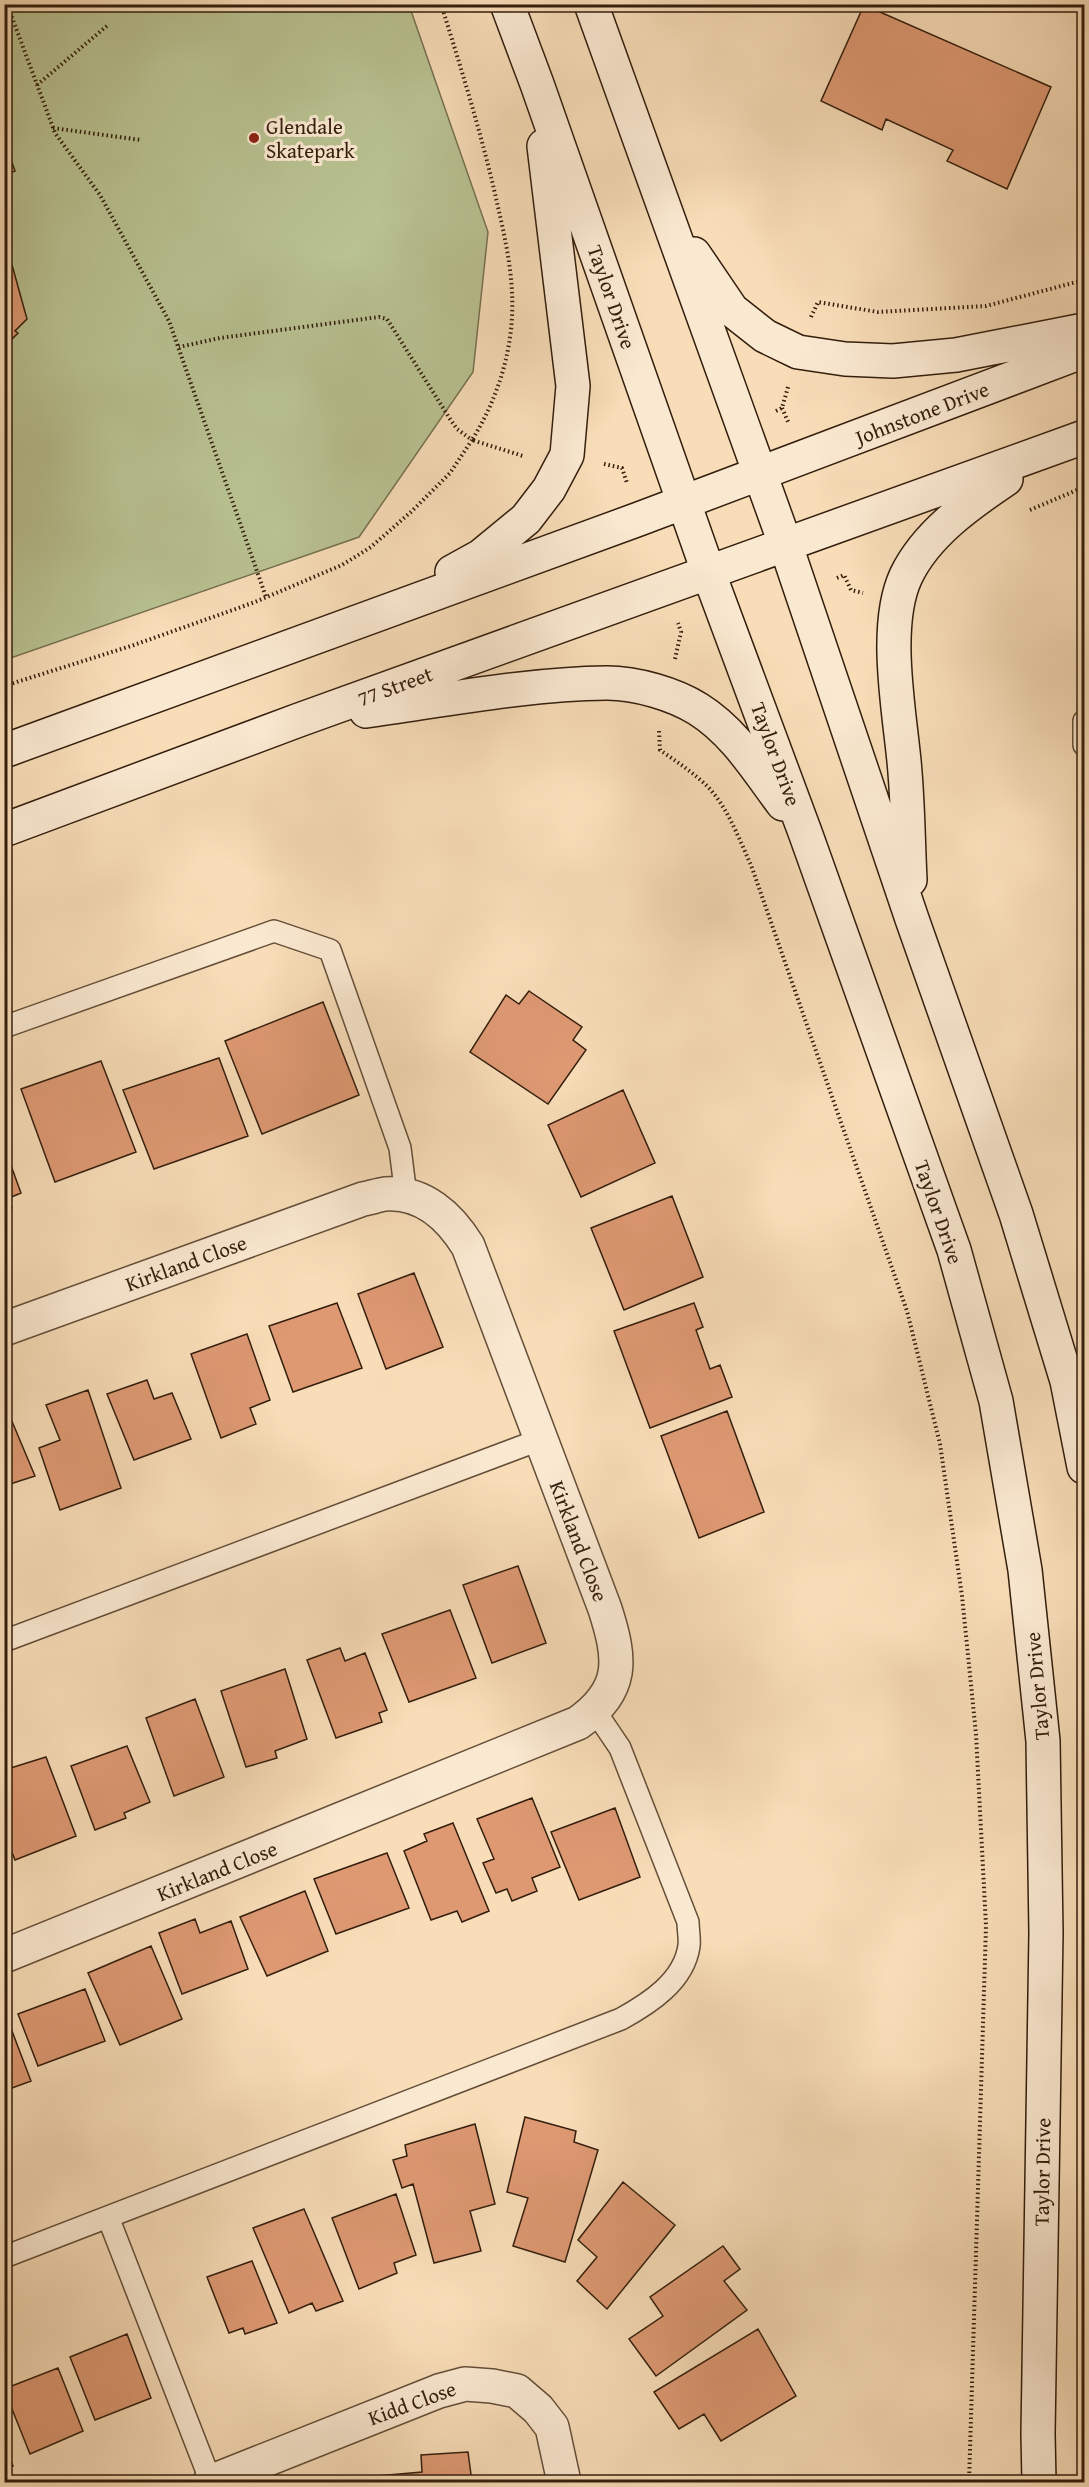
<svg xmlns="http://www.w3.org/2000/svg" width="1089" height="2487" font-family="'Gentium Book Plus',serif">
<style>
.green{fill:#b9c292;stroke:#767050;stroke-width:1.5}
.building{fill:#de9973;stroke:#331e0d;stroke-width:1.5}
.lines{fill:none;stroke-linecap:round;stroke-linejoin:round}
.lane-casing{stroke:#644e38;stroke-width:24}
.street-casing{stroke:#644e38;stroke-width:36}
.secondary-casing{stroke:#331e0d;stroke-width:36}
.path{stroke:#331e0d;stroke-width:4;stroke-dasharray:1.5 3;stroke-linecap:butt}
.lane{stroke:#fae9d1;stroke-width:21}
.street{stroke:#fae9d1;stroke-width:33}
.secondary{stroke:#fae9d1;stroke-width:33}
.poi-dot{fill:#8f2418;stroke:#fae9d1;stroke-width:2}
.labels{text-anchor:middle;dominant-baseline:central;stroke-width:6;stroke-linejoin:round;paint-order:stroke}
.poi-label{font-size:21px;fill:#331e0d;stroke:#fae9d1;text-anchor:start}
.street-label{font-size:21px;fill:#331e0d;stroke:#fae9d1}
</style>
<rect width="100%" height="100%" fill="#f8ddb8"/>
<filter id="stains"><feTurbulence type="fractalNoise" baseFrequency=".00333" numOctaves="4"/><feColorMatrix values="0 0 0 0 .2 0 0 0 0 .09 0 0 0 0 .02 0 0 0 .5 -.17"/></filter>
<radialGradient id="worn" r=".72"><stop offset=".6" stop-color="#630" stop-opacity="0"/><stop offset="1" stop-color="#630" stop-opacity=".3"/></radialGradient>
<!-- green -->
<path class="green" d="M4,5h405l79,227 -15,140 -114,165 -354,123z"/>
<!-- building -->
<path class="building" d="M864,5l187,82 -44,102 -60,-28 6,-11 -67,-31 -4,11 -61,-29z
M8,151l7,20 -11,4v-22z
M4,236l23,83 -12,12 3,2 -14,14z
M529,991l53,36 -9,13 13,10 -38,54 -78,-52 36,-57 13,9z
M323,1002l36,93 -97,39 -37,-93z
M219,1058l29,78 -94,33 -31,-79z
M101,1061l35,91 -81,30 -34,-93z
M623,1090l32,73 -74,34 -33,-72z
M4,1146l17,47 -12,5 3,10 -8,3z
M672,1196l31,81 -79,33 -33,-82z
M414,1273l29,74 -57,22 -28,-75z
M337,1303l25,65 -69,24 -24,-66z
M694,1303l9,24 -7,3 14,39 10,-4 12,32 -82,31 -36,-97z
M247,1334l23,66 -20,8 6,16 -35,14 -30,-84z
M147,1380l7,19 18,-6 19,46 -57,21 -27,-66z
M88,1390l33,98 -61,22 -21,-62 21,-8 -14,-35z
M727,1411l37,101 -65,26 -38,-102z
M11,1419l24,57 -31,10v-65z
M518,1566l28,77 -54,20 -29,-78z
M450,1610l26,68 -67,24 -27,-68z
M340,1648l5,13 20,-8 22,57 -8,3 3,9 -46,16 -29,-78z
M285,1669l22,70 -32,12 2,7 -31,9 -25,-76z
M195,1699l29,78 -50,19 -28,-78z
M127,1746l23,56 -26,11 2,5 -31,12 -24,-64z
M46,1757l30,79 -61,24 -11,-27v-63z
M532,1798l28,69 -28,11 5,13 -25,10 -5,-12 -11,4 -13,-30 11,-4 -17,-40z
M615,1808l25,69 -61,23 -28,-68z
M453,1823l36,88 -27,11 -5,-11 -26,9 -27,-69 23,-10 -3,-7z
M387,1853l22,55 -73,26 -22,-55z
M305,1891l23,60 -61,25 -27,-59z
M195,1919l5,14 31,-12 17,48 -66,25 -23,-61z
M151,1946l31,73 -62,26 -32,-72z
M85,1989l20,52 -67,25 -20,-52z
M4,2010l27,71 -27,10z
M525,2117l51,14 -2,11 24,8 -33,112 -52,-16 15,-48 -21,-6z
M475,2124l20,80 -25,7 11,40 -47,12 -21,-79 -11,4 -9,-28 14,-4 -2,-11z
M623,2182l52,43 -68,84 -30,-28 20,-24 -19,-17z
M396,2194l20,61 -22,8 3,10 -38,16 -27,-71z
M304,2209l39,92 -27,10 -4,-8 -23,10 -36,-85z
M723,2246l17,23 -16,12 23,29 -91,66 -27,-37 34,-23 -13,-19z
M252,2261l25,62 -32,11 -2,-6 -14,5 -22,-56z
M758,2329l38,67 -75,45 -17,-27 -25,15 -25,-37z
M127,2334l24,64 -56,22 -25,-63z
M58,2368l25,63 -53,23 -26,-65z
M4,2443l9,23 -9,3z
M468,2452l4,30h-105l-1,-5 56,-5 -1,-17z"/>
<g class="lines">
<!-- lane casing -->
<g class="lane-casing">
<path id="lane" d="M1084,721v24
M4,1027l270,-96 56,19 70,198 6,48
M4,1641l535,-201
M108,2217l103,265
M4,2257l617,-238c29,-16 63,-38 68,-73 1,-8 -1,-16 -1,-24l-68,-174 -25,-37"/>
</g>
<!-- street casing -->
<g class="street-casing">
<path id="street" d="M4,1329l359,-130c7,-1 15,-4 22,-5 38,-3 65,23 83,52l137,363c16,50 20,81 -27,114l-574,233
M210,2482l229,-91 26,-7 27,2 25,5 21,18 14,18 12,55"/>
</g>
<!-- secondary casing -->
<g class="secondary-casing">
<path id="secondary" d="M507,4l30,80 172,490 97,261 148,415 42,151 29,169 18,171 3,192 -8,501 1,48
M591,4l195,542 126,373 104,295 51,167 17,86
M694,254l38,56 33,26 33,16 47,7 48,2 63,-6 128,-25
M452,572l29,-16 45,-37 23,-30 18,-34 6,-69 -29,-240
M366,711c79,-11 160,-27 241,-28 29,0 67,11 91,26 37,23 60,62 85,95
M4,751l635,-232 445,-168
M4,830l295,-110 785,-283
M910,880c-2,-40 -2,-79 -6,-119 -5,-52 -21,-136 2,-185 20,-42 63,-72 100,-97"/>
</g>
<!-- path -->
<path class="path" d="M7,4l48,129 45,62 69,126 97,276
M441,4c21,67 42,135 57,203 8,35 16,72 14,109 -2,44 -17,87 -40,124l51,16
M37,85l71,-60
M53,128l88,12
M811,317l7,-15 60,10 108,-6 98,-26
M782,408l7,16
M776,411l6,-3 6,-21
M604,464l18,4 5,15
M1030,510l54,-23
M837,578l7,-3 7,15 12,3
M675,659l6,-27 -3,-9
M4,686l130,-41 121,-43 87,-37 29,-18 41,-36 38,-38 22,-33 -15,-11 -7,-10 -63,-100 -8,-2 -159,21 -41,9
M659,731l1,19c17,12 34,23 48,37 20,21 31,52 43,78l156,446 33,133 22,152 14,138 10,192 -17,556"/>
<!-- lane -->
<use href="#lane" class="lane"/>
<!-- street -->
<use href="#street" class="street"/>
<!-- secondary -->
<use href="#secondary" class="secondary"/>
</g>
<!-- markers -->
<circle class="poi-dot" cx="254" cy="138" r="6"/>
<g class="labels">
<!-- poi labels -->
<g class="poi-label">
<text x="266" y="126">Glendale<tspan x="266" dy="24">Skatepark</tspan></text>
</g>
<!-- street labels -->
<g class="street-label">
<text transform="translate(612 297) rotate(71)">Taylor Drive</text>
<text transform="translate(922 413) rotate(-21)">Johnstone Drive</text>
<text transform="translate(395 686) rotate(-20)">77 Street</text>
<text transform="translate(776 754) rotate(70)">Taylor Drive</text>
<text transform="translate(939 1212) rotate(71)">Taylor Drive</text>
<text transform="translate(186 1263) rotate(-20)">Kirkland Close</text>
<text transform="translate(579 1541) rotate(69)">Kirkland Close</text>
<text transform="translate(1037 1686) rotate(-95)">Taylor Drive</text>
<text transform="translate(217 1871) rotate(-22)">Kirkland Close</text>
<text transform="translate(1042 2172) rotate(-89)">Taylor Drive</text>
<text transform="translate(412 2403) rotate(-20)">Kidd Close</text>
</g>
</g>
<!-- margin -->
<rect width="1089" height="2487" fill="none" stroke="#f8ddb8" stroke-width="24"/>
<rect x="6" y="6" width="1077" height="2475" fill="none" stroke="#331e0d" stroke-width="3"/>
<rect x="12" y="12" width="1065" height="2463" fill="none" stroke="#331e0d" stroke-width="1.5"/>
<rect width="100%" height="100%" filter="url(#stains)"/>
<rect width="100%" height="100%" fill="url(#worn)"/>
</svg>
